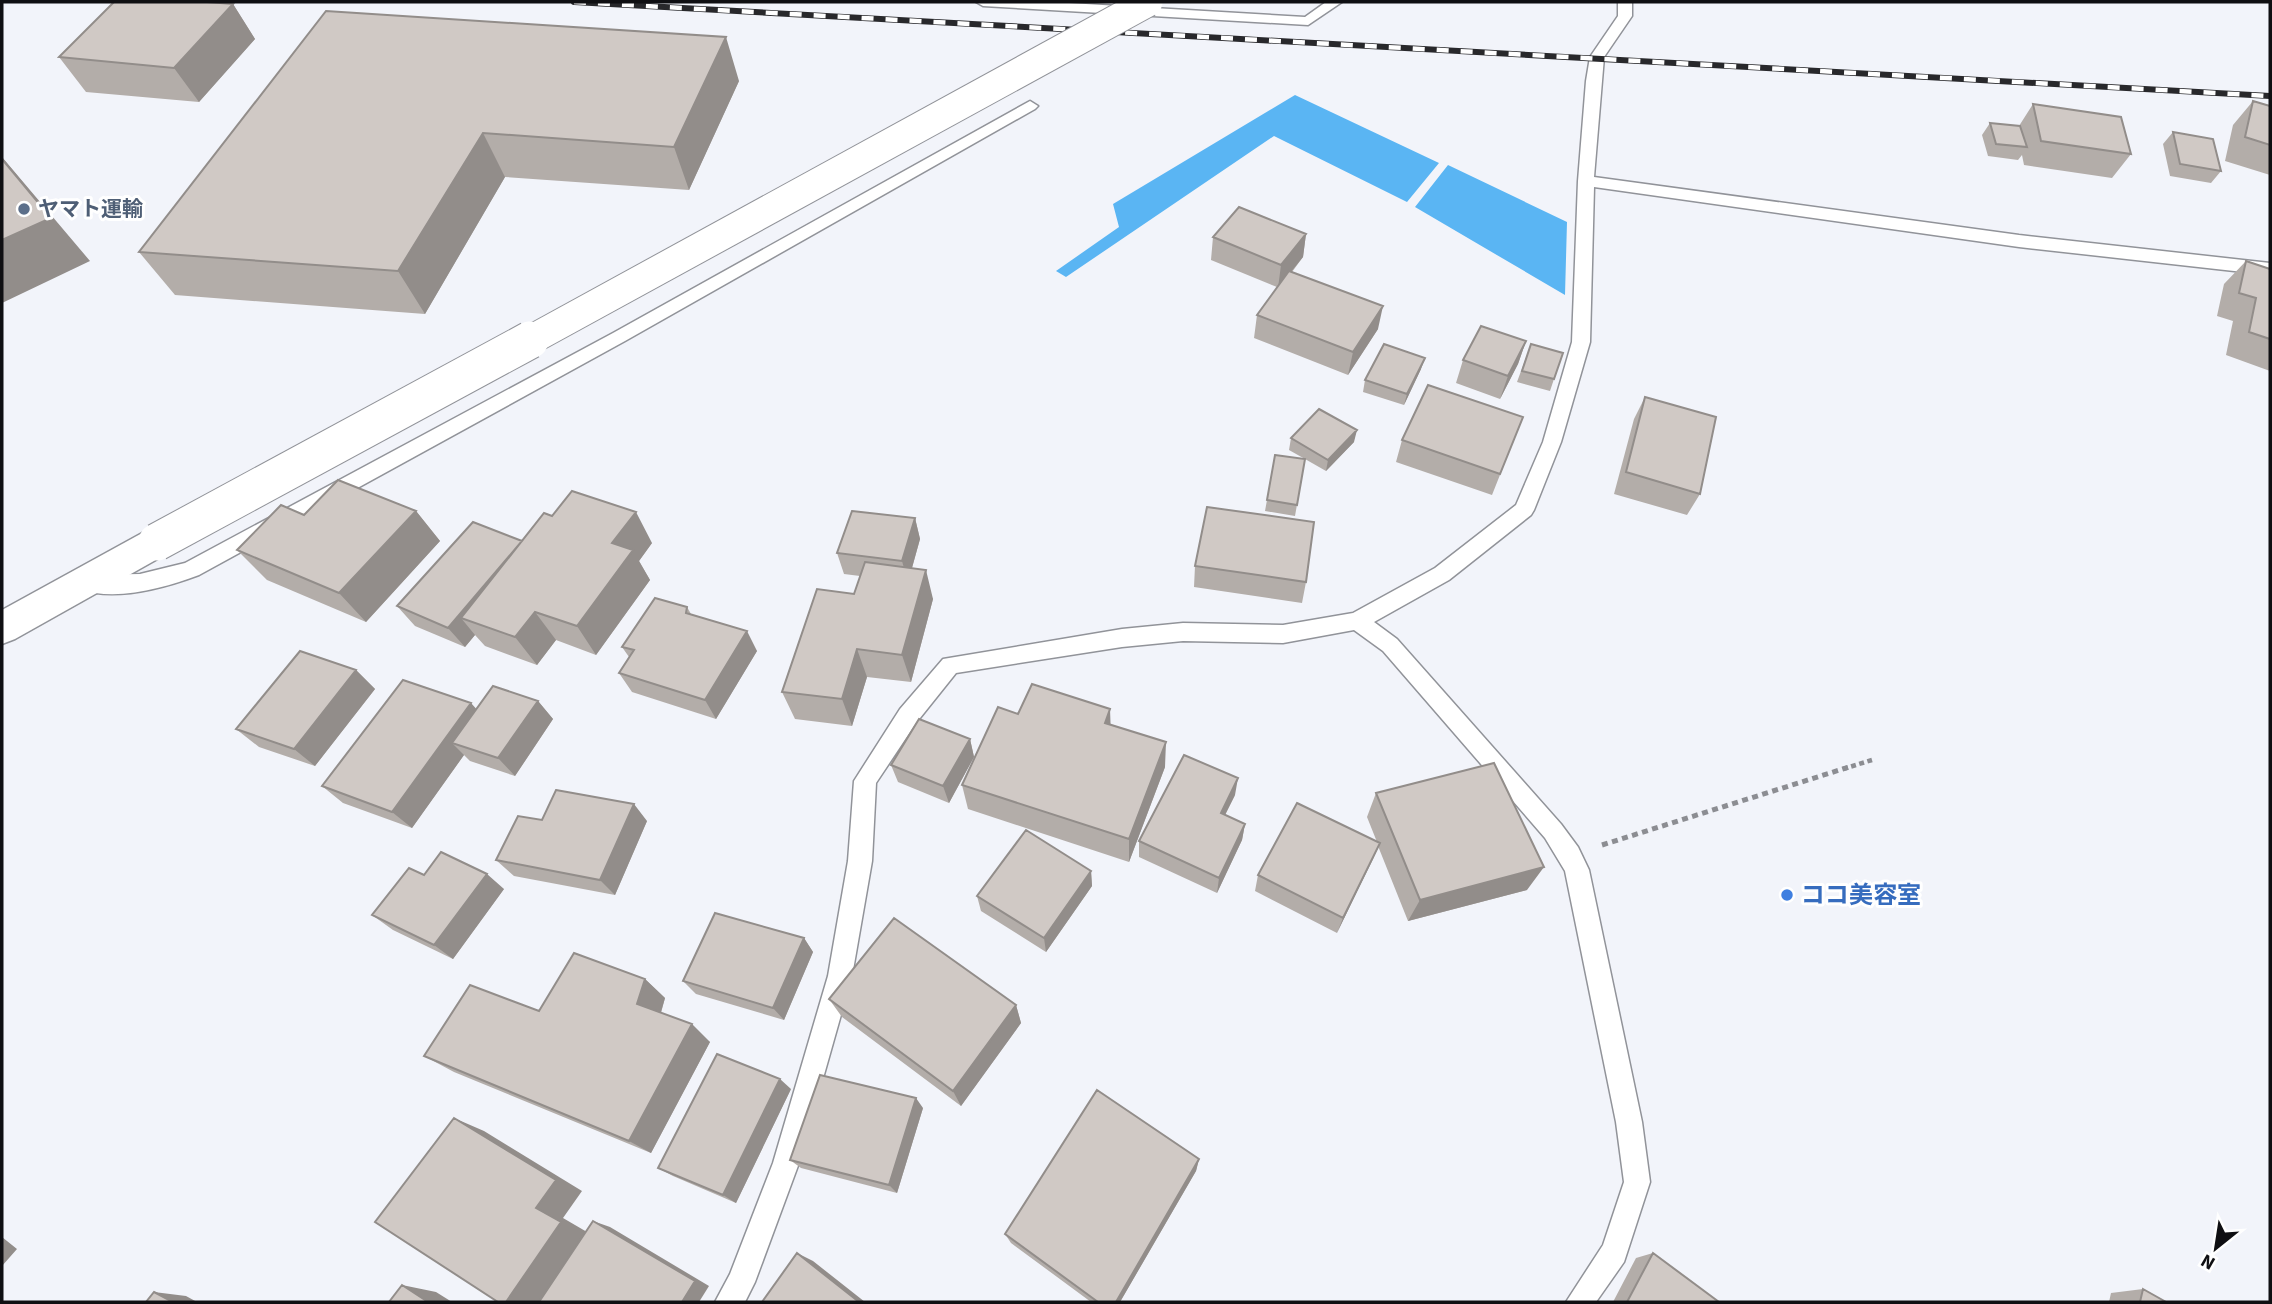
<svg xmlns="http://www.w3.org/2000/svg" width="2272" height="1304" font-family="'Source Sans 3','Noto Sans JP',sans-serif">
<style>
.water{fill:#5ab5f3}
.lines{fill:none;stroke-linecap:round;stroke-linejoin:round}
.lane-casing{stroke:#919399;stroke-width:3}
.secondary-casing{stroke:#919399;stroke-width:3}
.path-far1{stroke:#8c8d92;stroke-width:4.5;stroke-dasharray:5 3.5;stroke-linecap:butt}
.path{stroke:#8c8d92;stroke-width:5;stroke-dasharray:6 4.5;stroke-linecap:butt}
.lane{fill:#fff;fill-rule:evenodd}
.secondary{fill:#fff;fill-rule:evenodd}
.rail-casing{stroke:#28282b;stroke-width:6}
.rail{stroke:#fff;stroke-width:4.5;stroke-dasharray:12;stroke-linecap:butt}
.secondary-bridge-far1-casing{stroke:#919399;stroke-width:31;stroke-linecap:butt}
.secondary-bridge-casing{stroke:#919399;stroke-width:39;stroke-linecap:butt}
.secondary-bridge-far1{stroke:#fff;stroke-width:29}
.secondary-bridge{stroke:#fff;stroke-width:37}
.wall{fill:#b3ada9}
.shaded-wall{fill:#928d8a}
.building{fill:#d0c9c5;stroke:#928d8a;stroke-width:2}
.service-dot{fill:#5c6f8a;stroke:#fff;stroke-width:2.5}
.shop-dot{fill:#3f7fe0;stroke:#fff;stroke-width:2.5}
.labels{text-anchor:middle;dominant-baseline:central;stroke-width:6;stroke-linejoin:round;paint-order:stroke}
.far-service-label{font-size:21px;font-weight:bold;fill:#4e5e75;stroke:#fff;text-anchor:start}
.shop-label{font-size:24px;font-weight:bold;fill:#366cbe;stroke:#fff;text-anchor:start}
</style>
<rect width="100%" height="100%" fill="#f2f4fa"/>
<!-- water -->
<path class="water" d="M1295,95l144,68 -32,39 -133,-66 -208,141 -10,-6 63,-44 -6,-23z
M1448,165l119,57 -2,73 -150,-88z"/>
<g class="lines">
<!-- lane casing -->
<g class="lane-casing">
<path id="lane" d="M976,2h76l253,15 21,-15h16l-34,23 -325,-19z
M1618,2h14v14l-28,41 -10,120 425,58 251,28v12l-251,-28 -425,-60 -4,155 -29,100 -27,68 -3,5 -82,65 -75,42 23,17 164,185 17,23 11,23 53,252 8,60 -26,80 -28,40h-30l37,-57 21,-63 -8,-60 -51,-251 -20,-33 -162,-187 -29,-21 -71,13 -100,-2 -61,6 -166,26 -40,50 -40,60 -4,78 -20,115 -53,187 -44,119 -10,20h-30l15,-28 43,-111 55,-187 20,-115 6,-80 46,-72 43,-50 179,-30 61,-6 100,2 70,-12 82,-45 81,-63 27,-63 29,-100 6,-161 8,-100 4,-24 28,-41z
M1030,101l8,5 -3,3 -410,232 -426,234c-35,13 -83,27 -120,14l-3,-6 3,-6 7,-2 54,-1 45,-11 428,-230z"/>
</g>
<!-- secondary casing -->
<g class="secondary-casing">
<path id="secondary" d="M157,527l13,5 5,10 -5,10 -155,87 -13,5v-34l142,-78z"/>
</g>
<!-- path-far1 -->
<path class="path-far1" d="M1843,769l29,-9"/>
<!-- path -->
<path class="path" d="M1602,845l247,-78"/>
<!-- lane -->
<use href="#lane" class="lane"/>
<!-- secondary -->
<use href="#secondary" class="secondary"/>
<!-- rail casing -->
<g class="rail-casing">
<path id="rail" d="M574,2l1696,94"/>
</g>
<!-- rail -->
<use href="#rail" class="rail"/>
<!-- secondary-bridge-far1 casing -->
<g class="secondary-bridge-far1-casing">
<path id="secondary-bridge-far1" d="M527,342l621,-340"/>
</g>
<!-- secondary-bridge casing -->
<g class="secondary-bridge-casing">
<path id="secondary-bridge" d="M157,542l373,-202"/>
</g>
<!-- secondary-bridge-far1 -->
<use href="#secondary-bridge-far1" class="secondary-bridge-far1"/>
<!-- secondary-bridge -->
<use href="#secondary-bridge" class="secondary-bridge"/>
</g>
<!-- wall -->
<path class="wall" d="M233,4l22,35 -56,63 -113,-10 -27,-35z
M326,11l413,70 -50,109 -184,-13 -80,137 -250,-19 -36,-43z
M2253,101l17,5v69l-45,-14 8,-36z
M2033,104l98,50 -19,24 -88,-13 -2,-10 -4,5 -30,-4 -6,-21 8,-12 29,3z
M2173,132l48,39 -10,12 -41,-7 -7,-32z
M1306,234l-3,23 -11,15 86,57 -30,46 -94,-37 3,-23 20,-28 -66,-27 2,-23z
M2246,261l24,8v102l-44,-16 7,-34 -16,-5 7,-32z
M1526,341l-8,23 -18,35 -44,-16 7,-23z
M1531,344l23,35 -4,12 -33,-9z
M1421,369l-17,36 -41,-13 2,-12z
M1645,397l55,97 -13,21 -73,-21 20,-75z
M1523,417l-31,78 -96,-33 6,-22z
M1291,438l63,4 -28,29 -21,-12 -10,57 -30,-5 2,-11 38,-41 -16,-9z
M416,511l24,30 -74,81 -99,-42 -30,-30 67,-35z
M915,518l5,21 -8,29 21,31 -22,83 -44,-5 -15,49 -57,-7 -13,-27 72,-98 6,-18 -16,-2 -7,-21z
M522,541l130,2 -13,18 11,19 -54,75 -40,-15 -19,25 -52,-19 -10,-11 -10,12 -50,-21 -18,-20z
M1195,566l111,16 -4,21 -108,-16z
M687,607l4,7 66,37 -41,68 -84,-27 -13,-19 10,-16 -7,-10z
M356,670l19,19 -60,77 -56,-19 -23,-18z
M538,701l15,18 -38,57 -45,-15 -6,-6 -52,73 -69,-25 -21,-17z
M1018,714l93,10 54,43 -36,95 -161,-53 -6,-24z
M970,739l4,18 -25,46 -51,-21 -7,-17z
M1376,793l151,97 -119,31 -30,-75 -41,87 -82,-42 3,-16 119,-33 -10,-25z
M1235,795l-10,20 20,9 -3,16 -25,53 -78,-36v-16z
M542,820l105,1 -32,74 -101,-19 -18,-16z
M1091,871l1,15 -46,66 -65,-41 -4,-15z
M424,875l80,14 -51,70 -60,-29 -21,-15z
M804,938l9,14 -29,68 -88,-26 -13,-13z
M645,979l20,19 -4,15 49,29 -59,111 -197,-81 -30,-16 115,-45z
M829,999l187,6 5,18 -60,83 -119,-89z
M791,1089l-55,114 -63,-27 -15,-8z
M923,1108l-26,85 -96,-25 -11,-8z
M1199,1159l-3,12 -76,131h-29l-80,-59 -6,-9z
M1653,1253l66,49h-106l23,-44z
M2143,1289l23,13h-57l2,-9z"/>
<!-- shaded-wall -->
<path class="shaded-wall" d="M233,4l22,35 -56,63 -25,-34z
M726,37l13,44 -50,109 -15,-43z
M483,133l22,44 -80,137 -27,-43z
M2,157l88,104 -88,42z
M1306,234l-3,23 -25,31 3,-23z
M1383,306l-5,23 -30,46 5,-23z
M1526,341l-8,23 -18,35 8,-23z
M1425,358l-4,11 -17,36 3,-11z
M1357,430l-3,12 -28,29 2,-11z
M416,511l24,30 -74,81 -27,-29z
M636,512l16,31 -13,18 11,19 -54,75 -19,-29 35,-83z
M915,518l5,21 -12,43 -6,-21z
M522,542l-61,76 14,17 -10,12 -17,-19z
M926,570l7,29 -22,83 -9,-27z
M535,612l21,28 -19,25 -22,-28z
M747,631l10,20 -41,68 -11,-19z
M857,649l10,28 -15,49 -10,-27z
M356,670l19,19 -60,77 -21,-17z
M538,701l15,18 -38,57 -17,-18z
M471,703l17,19 -36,21 12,12 -52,73 -20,-16z
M1110,709l1,27 -6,-13z
M970,739l4,18 -25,46 -6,-17z
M1166,742l-1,25 -36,95v-23z
M1238,778l-3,17 -17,34 3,-16z
M634,804l13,17 -32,74 -15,-15z
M1245,824l-3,16 -25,53 2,-15z
M1380,843l-7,16 -36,74 6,-15z
M1544,867l-17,23 -119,31 12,-21z
M1091,871l1,15 -46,66 -2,-14z
M487,874l17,15 -51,70 -19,-14z
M804,938l9,14 -29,68 -11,-12z
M645,979l20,19 -7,24 -21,-18z
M1016,1005l5,18 -60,83 -8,-15z
M692,1024l18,18 -59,111 -22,-12z
M780,1079l11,10 -55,114 -13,-8z
M916,1098l7,10 -26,85 -8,-8z
M454,1118l30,13 98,60 -19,27 24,14 -47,70h-34l30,-94z
M1199,1159l-3,12 -76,131h-4z
M593,1221l17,6 99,59 -10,16h-17z
M2,1237l15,12 -15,17z
M797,1253l16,8 52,41h-6z
M402,1285l34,7 16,10h-24z
M154,1292l32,4 11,6h-24z"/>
<!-- building -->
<path class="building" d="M114,2h93l26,2 -59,64 -115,-11z
M326,11l400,26 -52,110 -191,-14 -85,138 -259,-19z
M2253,101l17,5v39l-25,-8z
M2033,104l88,13 10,37 -90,-13z
M1990,123l30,3 7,21 -31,-3z
M2173,132l40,7 8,32 -41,-7z
M2,159l49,59 -49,22z
M1239,207l67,27 -25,31 -68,-28z
M2246,261l24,8v70l-21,-7 7,-34 -17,-5z
M1289,271l94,35 -30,46 -96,-37z
M1481,326l45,15 -18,35 -45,-16z
M1384,344l41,14 -18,36 -42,-14z
M1531,344l32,9 -9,26 -32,-8z
M1428,385l95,32 -23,57 -98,-34z
M1645,397l71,20 -16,77 -74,-22z
M1319,409l38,21 -29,30 -37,-22z
M1275,455l30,4 -8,46 -30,-5z
M338,480l78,31 -77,82 -102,-43 44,-45 23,10z
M572,491l64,21 -24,31 21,7 -56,76 -42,-14 -20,25 -54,-19 83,-105 8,3z
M1207,507l107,15 -8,60 -111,-16z
M852,511l63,7 -13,43 -65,-8z
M473,522l49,19 -74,87 -51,-22z
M865,562l61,8 -24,85 -45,-6 -15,50 -60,-7 35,-103 37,5z
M655,598l32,9 -1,6 61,18 -42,69 -86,-27 15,-23 -12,-3z
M300,651l56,19 -62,79 -58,-20z
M403,680l68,23 -79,109 -70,-26z
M1032,684l78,25 -5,14 61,19 -37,97 -167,-54 36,-78 20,7z
M493,686l45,15 -40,57 -46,-15z
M919,719l51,20 -27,47 -52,-21z
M1184,755l54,23 -17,35 24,11 -26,54 -80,-37z
M1494,763l50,104 -124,33 -44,-107z
M556,790l78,14 -34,76 -104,-20 22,-44 24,4z
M1297,803l83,40 -37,75 -85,-43z
M1026,830l65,41 -47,67 -67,-42z
M441,852l46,22 -53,71 -62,-30 37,-47 15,7z
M715,913l89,25 -31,70 -90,-27z
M894,918l122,87 -63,86 -124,-92z
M574,953l71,26 -8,25 55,20 -63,117 -205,-85 46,-71 69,26z
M717,1054l63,25 -57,116 -65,-27z
M820,1075l96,23 -27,87 -99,-25z
M1097,1090l102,69 -83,143h-18l-93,-68z
M454,1118l102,62 -20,28 25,14 -55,80h-8l-123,-80z
M593,1221l102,60 -13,21h-143z
M797,1253l62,49h-97z
M1653,1253l66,49h-92z
M402,1285l26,17h-39z
M2143,1289l23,13h-26z
M154,1292l19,10h-27z"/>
<!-- markers -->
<circle class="service-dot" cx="24" cy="209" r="7"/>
<circle class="shop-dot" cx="1787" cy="895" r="7"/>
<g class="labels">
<!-- far-service labels -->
<g class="far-service-label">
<text x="38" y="209">ヤマト運輸</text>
</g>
<!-- shop labels -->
<g class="shop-label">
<text x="1801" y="895">ココ美容室</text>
</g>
</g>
<!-- border -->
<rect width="2272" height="1304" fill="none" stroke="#0f0f12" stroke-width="7"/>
<!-- north arrow -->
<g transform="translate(2216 1248) rotate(210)" stroke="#ffffff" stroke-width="5" paint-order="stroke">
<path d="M0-5L12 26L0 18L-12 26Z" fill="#0f0f12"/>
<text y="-10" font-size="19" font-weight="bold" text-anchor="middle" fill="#0f0f12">N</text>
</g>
</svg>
